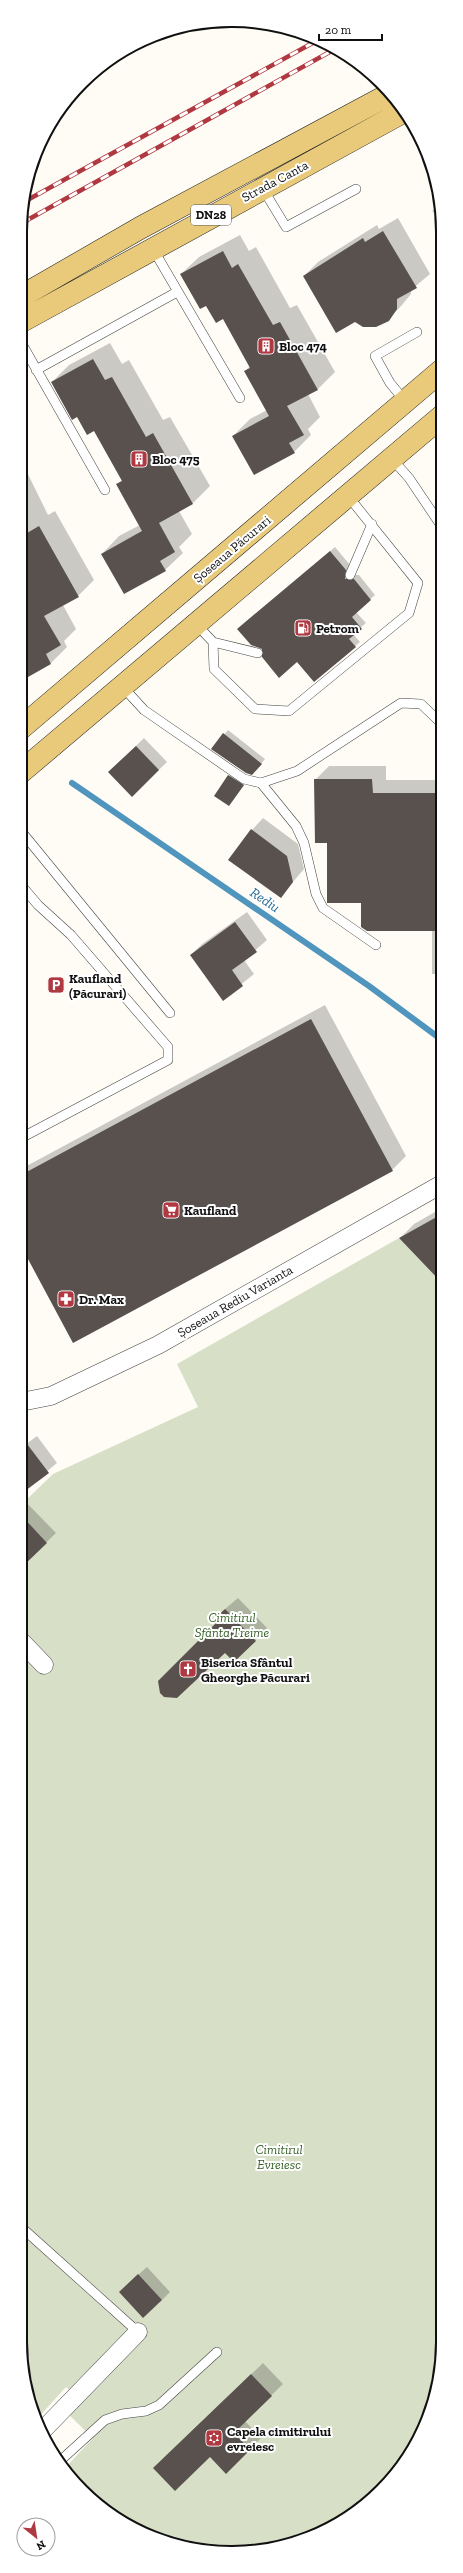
<svg xmlns="http://www.w3.org/2000/svg" width="463" height="2573" font-family="'Zilla Slab',serif">
<style>
.cemetery{fill:#d8dfc7}
.shadow{fill:#0003}
.lines{fill:none;stroke-linecap:round;stroke-linejoin:round}
.stream{stroke:#4f95be;stroke-width:6}
.building{fill:#58514e}
.lane-casing{stroke:#434343;stroke-width:10}
.street-casing{stroke:#434343;stroke-width:19}
.primary-casing{stroke:#212121;stroke-width:23}
.lane{stroke:#fff;stroke-width:9}
.street{stroke:#fff;stroke-width:18}
.primary{stroke:#e8ca7a;stroke-width:22}
.rail-casing{stroke:#b03841;stroke-width:4.5}
.rail{stroke:#fff;stroke-width:3;stroke-dasharray:9;stroke-linecap:butt}
.labels{text-anchor:middle;dominant-baseline:central;stroke-width:4;stroke-linejoin:round;paint-order:stroke}
.shield{fill:#fff;stroke:#585858;stroke-width:1}
.shield-label{font-size:12px;font-weight:bold;fill:#101010}
.street-label{font-size:13px;fill:#101010;stroke:#fff}
.poi-label{font-size:13px;font-weight:bold;fill:#101010;stroke:#fff;text-anchor:start}
.park-label{font-size:13px;font-style:italic;fill:#356127;stroke:#fff}
.water-label{font-size:14px;font-style:italic;fill:#276894;stroke:#fff}
.rim{fill:none;stroke:#101010;stroke-width:2}
</style>
<rect width="100%" height="100%" fill="#fefcf5"/>
<!-- cemetery -->
<path class="cemetery" d="M399,1238l43,45 -1,1086 -26,78 -44,54 -71,41 -82,11 -68,-16 -68,-46 -16,-24 27,-29 -25,-24 13,-14 -15,-13 -30,33 -16,-79 1,-836 32,-31 145,-67 -21,-43z"/>
<!-- shadow -->
<path class="shadow" d="M439,204l4,13v7l-11,-13z
M398,218l32,56 -19,16v4l-9,11 -14,15 -84,-44 14,-14 59,-37 2,4z
M240,235l9,16 7,-4 34,61 7,-3 38,67 -17,17 -10,5 12,23 -12,12 3,6 -17,17 -61,-16 17,-17 17,-9 -22,-39 5,-5 -27,-48 -16,-13 -26,-31 18,-17z
M110,343l12,21 7,-4 34,60 7,-3 40,69 -18,18 -13,7 13,23 -13,13 4,6 -18,17 -63,-16 17,-18 21,-11 -23,-40 5,-5 -28,-50 -17,-14 -25,-34 17,-17z
M22,401l6,12 -6,7z
M22,462l26,53 7,-4 39,69 -16,16 -15,9 13,24 -12,12 3,6 -16,16 -30,16v-58l5,-2 -5,-9z
M335,547l15,18v10h9l16,20 -19,17 10,11 -13,11 7,8 -46,39 -17,-20 -34,-13 -20,-24z
M228,730l37,29 -9,11 -43,-22z
M144,738l23,24 -35,34 -23,-24z
M329,766h57v14h56v194h-10v-44l-70,-28 -34,-60 -13,-62z
M233,772l14,9 -18,24v-29z
M263,818l35,26 6,25 -24,28 -28,-67z
M247,912l20,28 -23,20 10,14 -31,25 -32,-44 11,-11z
M325,1005l81,151 -14,14 -318,172 -53,-98v-75z
M442,1208v74l-42,-44 14,-14z
M37,1436l20,27 -36,30v-45z
M21,1497l35,36 -35,34z
M238,1598l29,30 -12,12 -30,12 -9,-28 9,-15z
M147,2267l23,25 -8,8 -34,-16z
M263,2363l20,21 -38,37 16,17 -11,11 -24,23 -16,-17 -45,2z"/>
<g class="lines">
<!-- stream -->
<path class="stream" d="M72,783l297,203 73,54"/>
</g>
<!-- building -->
<path class="building" d="M383,231l34,57 -20,11v10l-8,12 -13,6h-13l-8,-5 -19,11 -33,-57 60,-38 2,4z
M223,251l9,17 6,-4 35,61 7,-3 38,68 -31,16 17,29 -15,8 6,10 -41,22 -22,-39 37,-20 -25,-45 6,-3 -27,-49 -7,4 -10,-17 -6,3 -20,-35z
M93,359l12,21 7,-3 34,60 7,-4 40,71 -34,19 16,29 -15,9 6,10 -42,23 -23,-40 41,-23 -26,-47 6,-3 -28,-50 -7,4 -10,-18 -5,3 -21,-38z
M39,526l40,71 -35,19 17,29 -15,9 5,10 -30,17v-53l7,-4 -7,-12 1,-76z
M330,551l16,19 -1,9h9l17,21 -19,17 10,12 -13,10 7,8 -42,35 -17,-20 -18,16 -17,-21v-8l-11,-4 -14,-16z
M223,733l39,31 -10,11 -6,-2 -35,-24z
M136,746l23,24 -27,27 -24,-25z
M228,775l16,10 -15,21 -15,-10z
M314,779h58l1,14h69v138h-75l-6,-4v-24h-34v-60h-12z
M251,829l36,27 6,26 -12,16 -53,-38z
M235,922l22,30 -25,18 11,16 -20,15 -33,-46z
M311,1019l82,152 -320,172 -52,-97v-71z
M442,1214v69l-43,-45z
M21,1436l28,37 -28,21z
M21,1515l26,28 -26,25z
M225,1609l31,32 -22,21 -9,-9 -48,45 -13,-1 -4,-4 -2,-12 57,-57 -3,-3z
M138,2274l24,26 -19,18 -24,-26z
M251,2374l21,22 -38,37 16,17 -24,24 -16,-17 -35,34 -22,-23z"/>
<g class="lines">
<!-- lane casing -->
<g class="lane-casing">
<path id="lane" d="M263,189l23,38 70,-38
M153,249l87,149
M22,344l83,146
M36,370l141,-78
M405,401l-15,-18 -15,-27 42,-24
M392,459l17,19 33,49
M350,575l22,-51
M196,624l17,18 45,11
M213,642l1,27 41,40 34,2 120,-98 9,-30 -70,-87
M122,686l22,24 100,69 17,4 36,-12 104,-68 20,1 21,20
M261,783l35,43 8,17 12,51 7,14 53,37
M21,831l149,182
M21,1138l147,-78v-13l-97,-112 -33,-30 -17,-20
M20,2226l118,106
M61,2460l44,-40 17,-6 24,-3 13,-6 58,-53"/>
</g>
<!-- street casing -->
<g class="street-casing">
<path id="street" d="M21,1402l30,-6 107,-51 284,-161
M21,1641l23,24
M42,2431l96,-99"/>
</g>
<!-- primary casing -->
<g class="primary-casing">
<path id="primary" d="M22,296l118,-68 250,-134
M22,321l381,-209
M21,728l421,-358
M21,772l421,-356"/>
</g>
<!-- lane -->
<use href="#lane" class="lane"/>
<!-- street -->
<use href="#street" class="street"/>
<!-- primary -->
<use href="#primary" class="primary"/>
<!-- rail casing -->
<g class="rail-casing">
<path id="rail" d="M22,203l296,-163
M22,223l313,-174"/>
</g>
<!-- rail -->
<use href="#rail" class="rail"/>
</g>
<!-- icons -->
<defs>
<g id="building-square" transform="scale(0.9)"><rect x="-9" y="-9" width="18" height="18" rx="4" fill="#b03841" stroke="#fff"/><path d="M-4-6H4V6H1V3H-1V6H-4ZM-2.5-4.3h1.7v1.8h-1.7ZM.8-4.3h1.7v1.8H.8ZM-2.5-1h1.7V.8h-1.7ZM.8-1h1.7V.8H.8Z" fill="#fff"/></g>
<g id="fuel-square" transform="scale(0.9)"><rect x="-9" y="-9" width="18" height="18" rx="4" fill="#b03841" stroke="#fff"/><path d="M-5.5-6h7V0h2V4h1.3V-2.5L3-4.5l.8-.8L6-3V5H2.5V1h-1V6h-7ZM-4.2-4.7v3.2H.2V-4.7Z" fill="#fff"/></g>
<g id="parking-square" transform="scale(0.9)"><rect x="-9" y="-9" width="18" height="18" rx="4" fill="#b03841" stroke="#fff"/><path d="M-3.5-5.5H1a3.5 3.5 0 0 1 0 7H-1V5.5H-3.5ZM-1-3.4V-.6H.8a1.4 1.4 0 0 0 0-2.8Z" fill="#fff"/></g>
<g id="supermarket-square" transform="scale(0.9)"><rect x="-9" y="-9" width="18" height="18" rx="4" fill="#b03841" stroke="#fff"/><path d="M-6-5.5h2.5l.6 2H6L4.5 2H-2.5L-4.4-4H-6ZM-1.5 3.2a1.3 1.3 0 1 0 .1 0ZM3 3.2a1.3 1.3 0 1 0 .1 0Z" fill="#fff"/></g>
<g id="pharmacy-square" transform="scale(0.9)"><rect x="-9" y="-9" width="18" height="18" rx="4" fill="#b03841" stroke="#fff"/><path d="M-2-6h4v4h4v4h-4v4h-4v-4h-4v-4h4Z" fill="#fff"/></g>
<g id="church-square" transform="scale(0.9)"><rect x="-9" y="-9" width="18" height="18" rx="4" fill="#b03841" stroke="#fff"/><path d="M-1.2-6h2.4v3.5h3.3v2.4h-3.3V6h-2.4V-.1h-3.3v-2.4h3.3Z" fill="#fff"/></g>
<g id="synagogue-square" transform="scale(0.9)"><rect x="-9" y="-9" width="18" height="18" rx="4" fill="#b03841" stroke="#fff"/><path d="M0-6.5L5.6 3.2H-5.6ZM0 6.5L5.6-3.2H-5.6Z" fill="#fff"/></g>
</defs>
<g fill-rule="evenodd">
<use href="#building-square" x="266" y="346"/>
<use href="#building-square" x="139" y="459"/>
<use href="#fuel-square" x="303" y="628"/>
<use href="#parking-square" x="56" y="985"/>
<use href="#supermarket-square" x="171" y="1210"/>
<use href="#pharmacy-square" x="66" y="1299"/>
<use href="#church-square" x="188" y="1669"/>
<use href="#synagogue-square" x="214" y="2438"/>
</g>
<g class="labels">
<!-- shield labels -->
<rect class="shield" x="191" y="205" width="40" height="20" rx="3"/>
<g class="shield-label">
<text x="211" y="215">DN28</text>
</g>
<!-- street labels -->
<g class="street-label">
<text transform="translate(275 181) rotate(-28)">Strada Canta</text>
<text transform="translate(232 549) rotate(-40)">Șoseaua Păcurari</text>
<text transform="translate(235 1301) rotate(-30)">Șoseaua Rediu Varianta</text>
</g>
<!-- poi labels -->
<g class="poi-label">
<text x="279" y="346">Bloc 474</text>
<text x="152" y="459">Bloc 475</text>
<text x="316" y="628">Petrom</text>
<text x="69" y="978">Kaufland<tspan x="69" dy="15">(Păcurari)</tspan></text>
<text x="184" y="1210">Kaufland</text>
<text x="79" y="1299">Dr. Max</text>
<text x="201" y="1662">Biserica Sfântul<tspan x="201" dy="15">Gheorghe Păcurari</tspan></text>
<text x="227" y="2431">Capela cimitirului<tspan x="227" dy="15">evreiesc</tspan></text>
</g>
<!-- park labels -->
<g class="park-label">
<text x="232" y="1617">Cimitirul<tspan x="232" dy="15">Sfânta Treime</tspan></text>
<text x="279" y="2149">Cimitirul<tspan x="279" dy="15">Evreiesc</tspan></text>
</g>
<!-- water labels -->
<g class="water-label">
<text transform="translate(265 900) rotate(34)">Rediu</text>
</g>
</g>
<!-- crop -->
<path d="M0 0H463V2573H0ZM231 27H232A204 204 0 0 1 436 231V2342A204 204 0 0 1 232 2546H231A204 204 0 0 1 27 2342V231A204 204 0 0 1 231 27Z" fill="#fff" fill-rule="evenodd"/>
<path class="rim" d="M231 27H232A204 204 0 0 1 436 231V2342A204 204 0 0 1 232 2546H231A204 204 0 0 1 27 2342V231A204 204 0 0 1 231 27Z"/>
<!-- north arrow -->
<g transform="translate(36 2537) rotate(150)"><circle r="19" fill="#ffffff" stroke="#9f9f9f"/>
<path d="M0-3L7 15L0 10L-7 15Z" fill="#b03841"/>
<text y="-6" font-size="11" font-weight="bold" text-anchor="middle" fill="#101010">N</text>
</g>
<!-- scale -->
<path d="M319 34v6h63v-6" fill="none" stroke="#101010" stroke-width="2"/>
<text x="325" y="34" font-size="12" fill="#101010" stroke="#ffffff" stroke-width="3" paint-order="stroke">20 m</text>
</svg>
